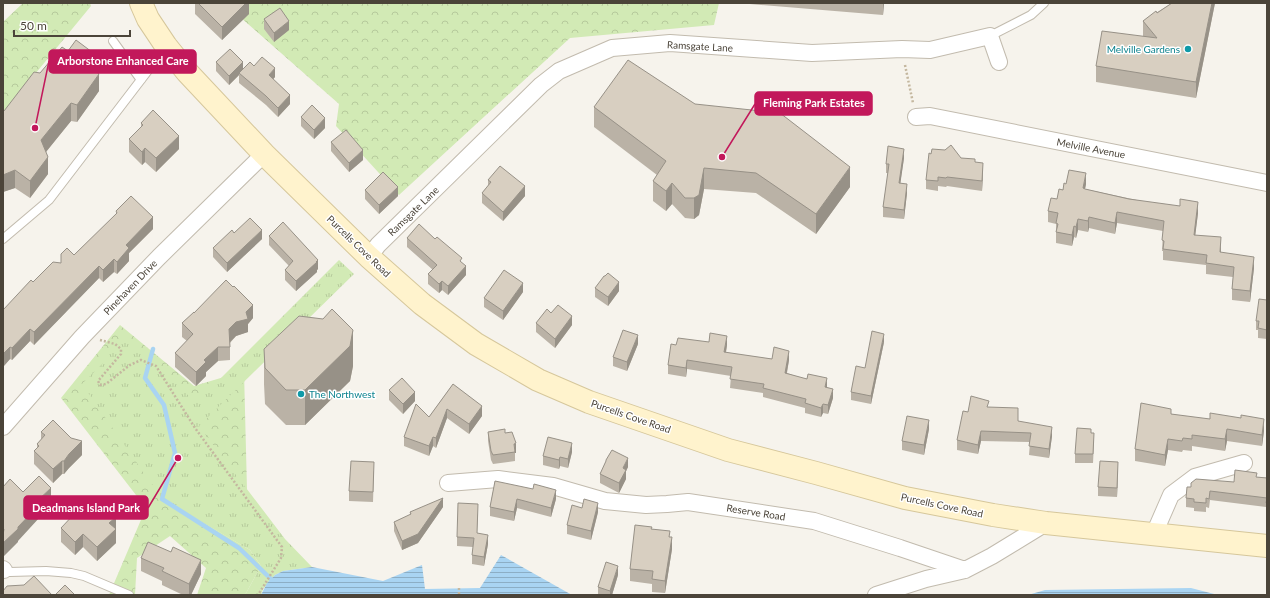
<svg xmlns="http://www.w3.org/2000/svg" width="1270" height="598" font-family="Lato,sans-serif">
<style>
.forest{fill:url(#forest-crowns)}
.park{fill:url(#park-tufts)}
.water{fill:url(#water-rules)}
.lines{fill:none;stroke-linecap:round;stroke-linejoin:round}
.stream{stroke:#a9d4f2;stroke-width:4.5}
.lane-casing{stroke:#c2bbae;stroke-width:10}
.street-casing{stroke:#c2bbae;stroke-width:18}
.secondary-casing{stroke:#d6c79b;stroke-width:24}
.path{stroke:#c4b79f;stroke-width:2.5;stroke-dasharray:2 2;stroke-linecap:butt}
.lane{stroke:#fff;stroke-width:8}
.street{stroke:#fff;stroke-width:16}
.secondary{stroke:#fff3cd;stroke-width:22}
.wall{fill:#bab2a6}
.shaded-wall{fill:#979187}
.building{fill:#d8cfc1;stroke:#979187}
.culture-dot{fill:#0f9aa8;stroke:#fff;stroke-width:1.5}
.labels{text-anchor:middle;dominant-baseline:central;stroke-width:3;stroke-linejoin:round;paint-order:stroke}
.street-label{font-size:10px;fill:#4b4439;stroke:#fff}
.culture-label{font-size:10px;fill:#0d838f;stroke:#fff;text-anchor:end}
.leader{fill:none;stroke:#c2185b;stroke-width:1.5}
.callout-dot{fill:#c2185b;stroke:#fff;stroke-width:1.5}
.callout{fill:#c2185b;stroke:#c2185b;stroke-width:1.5}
.callout-label{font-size:11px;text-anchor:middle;font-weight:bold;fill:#fff}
</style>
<defs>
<pattern id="forest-crowns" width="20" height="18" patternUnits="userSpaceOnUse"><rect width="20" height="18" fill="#d2eab5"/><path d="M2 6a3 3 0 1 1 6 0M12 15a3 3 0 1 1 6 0" fill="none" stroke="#b6ca9c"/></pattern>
<pattern id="park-tufts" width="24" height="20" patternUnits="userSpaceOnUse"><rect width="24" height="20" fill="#d2eab5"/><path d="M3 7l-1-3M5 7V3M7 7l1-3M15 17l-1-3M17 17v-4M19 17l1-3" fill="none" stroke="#b6ca9c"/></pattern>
<pattern id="water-rules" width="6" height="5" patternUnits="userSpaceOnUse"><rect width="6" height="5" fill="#a9d4f2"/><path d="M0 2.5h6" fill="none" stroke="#8caec5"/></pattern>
</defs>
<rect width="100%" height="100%" fill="#f6f3ec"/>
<!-- forest -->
<path class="forest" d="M23,3h67l1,3 -88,107v-91z
M224,3h495l-5,22 -144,13 -171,157 -63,-69 3,-22z
M120,325l74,61 50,-15 3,119 -2,8 -82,1 87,51 11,16 -16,29h-48l9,-27 -36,-32 -33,22 -2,37h-26l37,-87 -85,-110z"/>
<!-- park -->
<path class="park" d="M339,260l15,14 -155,152 86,113 27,28 -29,4 -8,4 -12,14 -2,6h-16l16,-29 -11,-16 -88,-51 -80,-115 22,-22 -2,-3 24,-25 70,69z"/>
<!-- water -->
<path class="water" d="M501,555l71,40h-311l6,-12 8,-8 8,-4 29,-4 71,14 39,-16 3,24 55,-1z
M1191,588l27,7h-190l17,-5z"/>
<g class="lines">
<!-- stream -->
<path class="stream" d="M153,349l-8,29 19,27 11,48 -13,46 77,49 32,31"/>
<!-- lane casing -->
<g class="lane-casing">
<path id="lane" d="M990,36l41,-21 13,-12
M113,41l28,39
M3,239l46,-39 117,-153
M4,570l6,2 36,-1 25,2 13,3 45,19"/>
</g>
<!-- street casing -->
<g class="street-casing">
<path id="street" d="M916,117l14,-1 337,67
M369,257l9,-12 163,-160 18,-14 53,-23 58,-5 142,10 90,-4 28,1 60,-14 9,26
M3,427l79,-90 77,-80 105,-103
M448,483l50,-4 55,7 52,15 41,4 21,-1 21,-2 126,19 86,27 65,22
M1154,534l17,-39 24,-18 49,-14
M3,569l1,1
M876,595l50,-16 39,-9 27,-14 54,-33"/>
</g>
<!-- secondary casing -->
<g class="secondary-casing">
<path id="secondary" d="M141,3l7,16 18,27 21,26 77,82 105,103 53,47 54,40 62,36 51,22 139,48 88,23 89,25 88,17 53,8 221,23"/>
</g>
<!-- path -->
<path class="path" d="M905,65l8,38
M100,340l15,4 6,5v5l-23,27 2,4 6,-1 24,-19 11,-5 15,6 39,62 87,119 -1,11 -23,37
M459,588v7"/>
<!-- lane -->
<use href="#lane" class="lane"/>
<!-- street -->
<use href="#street" class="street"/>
<!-- secondary -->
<use href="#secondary" class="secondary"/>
</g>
<!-- wall -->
<path class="wall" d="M195,3h54v11l-27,26 -27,-26z
M738,3h146l-1,12z
M1172,3h43l-19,95 -100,-16v-16l47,-30v-15z
M264,19l25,11 -15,12 -10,-13z
M68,51l24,17 7,23 -22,31 -6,-1 -25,31 2,22 -18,24 -15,-10 -12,4v-81h1l36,-38z
M216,62l27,7 11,-3 21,11 -2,2 17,25 -12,13 -12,-12 -27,-22v-8l-10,10 -13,-14z
M695,104l155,83 -34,47 -60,-41 -52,-4 -5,26 -5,4 -9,-1 -13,-14 -6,7 -13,-10v-20l4,-6 -63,-48v-20z
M301,117l24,11 -11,11 -13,-13z
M141,123l38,26 -23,23 -11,-10 -3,3 -13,-13v-13l12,-12z
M331,142l32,18 -14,12 -18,-21z
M904,158l-4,26 7,9 -3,26 -21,-2v-10l5,-34h-2v-9z
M961,158l14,4 8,11 -1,18 -35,-5 -1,1 -8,-1v5l-12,-2v-9z
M488,180l37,16 -22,25 -21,-18v-10l6,-7z
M1066,184h20l-1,5 113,24 -3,22 26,13v5l33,15 -4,34 -18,-2v-11l1,-12 -27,-3v-9l-43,-5v-9h-1l1,-20 -46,-8 -2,11 -26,-6 -1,4 -10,-2 -2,8 -2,-1 -2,9 -16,-3v-19l-8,-2v-11l9,-12z
M365,190l33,6 -19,18 -14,-15z
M116,211l37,18 -24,24v8l-12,13 -3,-2 -11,10 -4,-4 -65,67 -4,-4 -18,19 -2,-1 -7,8v-57l30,-28 28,-19 13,-8 42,-40z
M234,233l28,6 -35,33 -14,-15v-9z
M269,236l49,33 -1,1v2l-21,19 -11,-11v-10l4,-4 -20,-21z
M407,238l55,25 4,12 -18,20 -6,-5 -3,3 -11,-9v-10l5,-4 -26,-23z
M595,288l24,3 -11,15 -13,-9z
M523,292l-20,28 -19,-13v-9z
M1267,300v39l-9,-1v-8h-2v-9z
M194,313l59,5 -5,6v8l-12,4 -6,7v17l-12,1 -12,11v4l-10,10 -21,-19v-14l12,-12 -5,-4v-14z
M536,323l36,2 -17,23 -19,-16z
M884,342l-13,62 -20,-4v-8l14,-24z
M638,344l-11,27 -14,-5v-9z
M727,345l-1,8 46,6 17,1 -2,13 40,14 6,11 -5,16 -5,-1 -2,4 -16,-4v-5l-42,-11v-4l-33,-5 1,-12 -44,-7 -1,8 -18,-3v-9z
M264,349l89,17 -3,15 -45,44h-19l-21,-21 -1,-20z
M453,384l29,32 -13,18 -22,-16 -11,30 -3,-2 -4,10 -25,-10v-9l25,-20z
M389,390l26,11 -12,13 -14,-14z
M989,407l29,15 34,14 -3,22 -20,-3 1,-13 -49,-1 -3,13 -21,-4v-10l11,-28z
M1171,414l93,17 -2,15 -35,-5 -2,10 -33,-5v5l-9,-1 -1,2 -14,-2 -3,16 -30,-5v-12z
M929,429l-5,26 -22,-5v-9z
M41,432l41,23 -13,13 -5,6h-2l-9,9 -19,-19v-13l3,-3v-4l4,-4z
M488,432l17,1 11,20h-1v8l-22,3 -2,-4 -3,-19z
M1091,433l3,10 -1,20h-18v-9z
M572,452l-4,16 -8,-2 -1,3 -16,-4v-9z
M606,460l22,7 -2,4v8l-7,14 -19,-10v-9l6,-12z
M374,471l-1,31 -24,-1v-10z
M1118,471l-1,26 -19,-1v-9z
M1257,477l10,1v35l-1,-1v-5l-56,-7 -1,8 -3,-1v5l-12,-1v-3l-8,-1v-9l5,-11 43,-5z
M495,481l61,18 -5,18 -34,-9 -3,13 -24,-5v-9z
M443,507l-25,36 -16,7 -8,-19v-9l16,-7v-3z
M598,512l-7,28 -24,-6v-9z
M80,513l36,4v26l-19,18 -14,-14 -8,8 -14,-13v-14z
M478,514l-1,19 11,11 -4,22 -12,-2v-9l1,-8 -16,-1v-9z
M652,529l18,8 2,12 -7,44 -13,-1v-8l-22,-3v-12z
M171,552l30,22 -10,21h-8l-21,-10v-4l-21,-10v-13z
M618,575l-6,20h-14v-8z"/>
<!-- shaded-wall -->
<path class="shaded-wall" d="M246,3h3v11l-27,26v-13z
M883,3h1l-1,12z
M1212,3h3l-19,95v-16z
M289,21v9l-15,12v-9z
M92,52v17l-8,-7z
M243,62v10l-4,1v2l-10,10v-9z
M275,68v9l-6,7v-9z
M99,74v17l-22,31v-17z
M290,95v9l-12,13v-9z
M71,103v18l-30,37v-18z
M325,118v10l-11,11v-9z
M179,136v13l-23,23v-14z
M145,148v14l-3,3v-13z
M904,149v9l-5,35v-10z
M363,150v10l-14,12v-9z
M48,157v17l-18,24v-17z
M983,163v10l-1,18v-10z
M850,167v20l-34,47v-20z
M704,168v21l-5,26 -5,4v-21z
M15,170v18l-12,4v-17z
M1086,173v11l-3,14v-10z
M672,183v21l-6,7v-20z
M907,184v9l-3,26v-9z
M525,186v10l-22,25v-9z
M398,187v9l-19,18v-9z
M1198,202v11l-4,33v-11z
M1117,212v11l-2,11v-11z
M153,217v12l-24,24v8l-12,13v-12l9,-17z
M1089,217v11l-1,4v-11z
M1078,219v11l-2,8v-11z
M1074,226v11l-2,9v-11z
M262,230v9l-35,33v-9z
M1221,237v11l-1,15v-11z
M1254,257v11l-4,34v-11z
M114,259v13l-11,10v-12z
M318,260v9l-1,1v2l-21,19v-10z
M99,266v12l-65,67v-13z
M466,266v9l-18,20v-9z
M442,281v9l-3,3v-9z
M619,282v9l-11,15v-9z
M523,283v9l-20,28v-9z
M253,305v13l-5,6v8l-12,4 -7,7v-14z
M572,316v9l-17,23v-9z
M30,329v12l-18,19v-12z
M353,330v36l-3,15 -45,44v-35z
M884,334v8l-13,62v-8z
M638,335v9l-11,27v-9z
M727,336v9l-3,17v-10z
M10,347v12l-7,8v-13z
M218,347v14l-12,11v4l-10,10v-14l8,-12z
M789,351v9l-4,22v-9z
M687,360v9l-1,8v-9z
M827,378v10l-2,-1z
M833,389v9l-5,16v-9z
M415,392v9l-12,13v-10z
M823,404v9l-2,4v-9z
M482,406v10l-13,18v-10z
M447,409v9l-11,30v-10z
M1264,419v12l-2,15v-11z
M929,420v9l-5,26v-10z
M1052,427v9l-3,22v-9z
M1227,429v12l-2,10v-12z
M981,431v10l-3,13v-9z
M433,437v9l-4,10v-10z
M1168,439v11l-3,16v-11z
M82,441v14l-13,13 -5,6v-13l5,-7z
M516,443v10h-1l-1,-9z
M572,443v9l-4,16v-9z
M560,457v9l-1,3v-9z
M628,458v9l-2,4v8l-7,14v-10l4,-15z
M62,461v13l-9,9v-14z
M1118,462v9l-1,26v-9z
M51,488v13l-11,11v5l-22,24v1l-15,15v-14l15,-16 19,-26z
M556,490v9l-5,18v-9z
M443,498v9l-25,36 -16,7v-9z
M517,499v9l-3,13v-9z
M598,503v9l-7,28v-9z
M116,517v26l-19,18v-14l12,-24z
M83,534v13l-8,8v-13z
M488,535v9l-4,22v-9z
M672,537v12l-7,44v-12z
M201,560v14l-10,21h-2v-11z
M618,566v9l-6,20h-2v-4z"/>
<!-- building -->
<path class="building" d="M198,3h48l-24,24z
M1172,3h40l-16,79 -100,-16 6,-35 55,7 -14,-17 13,-10 1,2z
M280,8l9,13 -15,12 -10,-14z
M76,40l16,12 -8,10 15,12 -22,31 -6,-2 -30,37 7,17 -18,24 -15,-11 -12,5v-64h1l30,-39 6,1 22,-26 6,4z
M230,49l13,13 -14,14 -13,-14z
M262,57l13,11 -6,7 21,20 -12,13 -12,-12 -27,-23 11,-11 4,4z
M628,60l67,44 85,9 70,54 -34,47 -60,-41 -52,-5 -5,27 -5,3h-9l-13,-15 -6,8 -13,-10 13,-20 -72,-54z
M312,105l13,13 -11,12 -13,-13z
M153,110l26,26 -23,22 -11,-10 -3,4 -13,-13 14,-14 -2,-2z
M346,130l17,20 -14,13 -18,-21z
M951,145l10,13 14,1v3l8,1 -1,18 -35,-4 -1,1 -8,-1v4l-12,-1 3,-27 2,1 1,-5 13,1z
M888,146l16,3 -5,34 8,1 -3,26 -21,-3 6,-43h-3z
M500,166l25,20 -22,26 -21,-19 9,-11 -3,-2z
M1069,170l17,3 -3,15 2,1 44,10 51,7v-7l18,3 -4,33 27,2 -1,15 34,5 -4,34 -18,-2 2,-22 -28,-4 1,-8 -44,-6 1,-8 -2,-1 2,-19 -47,-9 -2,11 -26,-6 -1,4 -10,-2 -2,8 -2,-1 -2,9 -16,-3 2,-8 -2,-1 2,-10 -10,-2 3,-13 6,1 2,-10 4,1 1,-7 2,1z
M383,172l15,15 -19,18 -14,-15z
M131,196l22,21 -27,28 3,3 -12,14 -3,-3 -11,11 -4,-4 -65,66 -4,-3 -18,19 -2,-1 -7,7v-44l28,-30 2,2 20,-20 8,1v-9l6,-6 7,7 43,-42 -1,-2z
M250,218l12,12 -35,33 -14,-15 19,-18 2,3z
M283,222l35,38 -2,2h1l-21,19 -11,-11 8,-9 -24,-25z
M419,224l16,15 2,-2 25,21 -2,3 6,5 -18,20 -6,-5 -3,3 -11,-10 9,-9 -30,-27z
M504,270l19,13 -20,28 -19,-13z
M608,273l11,9 -11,15 -13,-9 9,-12h1z
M226,280l7,7 1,-1 19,19 -7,7 2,7 -12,3 -7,7 1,18h-12l-14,13 2,2 -10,10 -21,-19 18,-19 -11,-11 12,-11v1z
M1259,299l8,1v30l-9,-2 1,-7h-3z
M558,305l14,11 -17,23 -19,-16 11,-14 4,4z
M332,309l21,21 -3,16 -45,44h-19l-21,-22 -1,-19 35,-33 24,3z
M623,330l15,5 -11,27 -14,-5z
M872,331l12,3 -13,62 -20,-4 5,-26 9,2z
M710,333l17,3 -3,16 48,7 2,-12 15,4 -4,22 22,6 1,-5 19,4 -2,9 8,2 -5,16 -5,-1 -2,4 -16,-5 1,-4 -43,-11 1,-4 -34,-5 2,-12 -45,-7 -1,8 -18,-3 3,-21 5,1 2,-7 31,4z
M402,378l13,14 -12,12 -14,-14z
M453,384l29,22 -13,18 -22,-15 -11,29 -3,-1 -4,9 -25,-9 12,-33 13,13z
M971,396l18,5 -2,6 31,1v13l34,6 -3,22 -20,-3 2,-13 -50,-2 -3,14 -21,-5 6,-29 5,1z
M1141,403l30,6v5l39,5v-6l31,5v-3l23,4 -2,16 -35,-6 -2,10 -33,-4v4l-9,-1 -1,3 -14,-2 -3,16 -30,-6z
M907,416l22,4 -5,25 -22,-4z
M53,420l18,18 11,3 -13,13 -5,7h-2l-9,8 -19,-18 5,-5 -2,-2 8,-9 -4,-3z
M1077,428l14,1v4h3l-1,21h-18z
M505,429v4l7,-1 4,11 -2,1 1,8 -22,3 -2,-4 -3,-19z
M548,437l24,6 -4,16 -8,-2 -1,3 -16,-4z
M612,450l16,8 -5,10 3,2 -7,13 -19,-9 6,-13v-1z
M351,461l23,1 -1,30 -24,-1z
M1100,461l18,1 -1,26 -19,-1z
M1235,470l22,3 -1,4 11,1v26l-1,-1 1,-5 -57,-7 -1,8 -3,-1v5l-12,-1v-3l-8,-1 1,-11h4v-4l5,-4 38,3z
M39,476l12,12 -14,13 3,3 -22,23v2l-15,14v-8l1,-6 -1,-1v-41l7,-8 13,13z
M495,481l38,8 1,-5 22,6 -5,18 -34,-9 -3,13 -24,-5z
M98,498l18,19 -7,6 7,6 -19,18 -14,-13 -8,8 -14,-14 16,-17 3,2z
M443,498l-25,36 -16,7 -8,-19 17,-8 -1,-2z
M584,499l14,4 -7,28 -24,-6 5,-20 10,3z
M458,503l20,1 -1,29 11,2 -4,22 -12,-2 2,-17 -17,-1z
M635,525l17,2 -1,2 19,2 -1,6h3l-7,44 -13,-2 1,-8 -23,-2z
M148,542l23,10 2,-5 28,13 -12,24 -27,-13 2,-3 -23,-10z
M606,562l12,4 -8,25 -12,-4z
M34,576l18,19h-49v-4l4,-5 17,-1z
M65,585l10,10h-20z"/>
<!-- markers -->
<g class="culture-dot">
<circle cx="1188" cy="49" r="4"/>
<circle cx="301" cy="394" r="4"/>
</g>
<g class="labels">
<!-- street labels -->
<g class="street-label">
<text transform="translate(700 46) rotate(3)">Ramsgate Lane</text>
<text transform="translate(1091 148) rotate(11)">Melville Avenue</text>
<text transform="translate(413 211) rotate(-44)">Ramsgate Lane</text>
<text transform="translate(359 246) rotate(44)">Purcells Cove Road</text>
<text transform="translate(130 287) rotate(-46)">Pinehaven Drive</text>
<text transform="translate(631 416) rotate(19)">Purcells Cove Road</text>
<text transform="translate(942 505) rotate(12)">Purcells Cove Road</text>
<text transform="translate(756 512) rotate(9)">Reserve Road</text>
</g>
<!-- culture labels -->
<g class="culture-label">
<text x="1180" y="49">Melville Gardens</text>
<text x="309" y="394" text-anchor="start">The Northwest</text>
</g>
</g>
<!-- callouts -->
<path class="leader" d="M35 128L49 61M722 157L755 104M178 458L148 508"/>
<g class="callout-dot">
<circle cx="35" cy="128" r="4"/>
<circle cx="722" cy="157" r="4"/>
<circle cx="178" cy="458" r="4"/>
</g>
<g class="callout">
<rect x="49" y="50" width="147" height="23" rx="4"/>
<rect x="755" y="92" width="117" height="23" rx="4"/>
<rect x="24" y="496" width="124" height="23" rx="4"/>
</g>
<g class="callout-label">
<text x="123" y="65">Arborstone Enhanced Care</text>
<text x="814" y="107">Fleming Park Estates</text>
<text x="86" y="512">Deadmans Island Park</text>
</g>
<!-- border -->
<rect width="1270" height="598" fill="none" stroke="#4b4439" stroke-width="8"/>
<!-- scale -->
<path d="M14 30v6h116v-6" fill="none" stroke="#4b4439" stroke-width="2"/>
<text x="20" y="30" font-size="12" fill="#4b4439" stroke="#ffffff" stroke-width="3" paint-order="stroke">50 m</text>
</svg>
